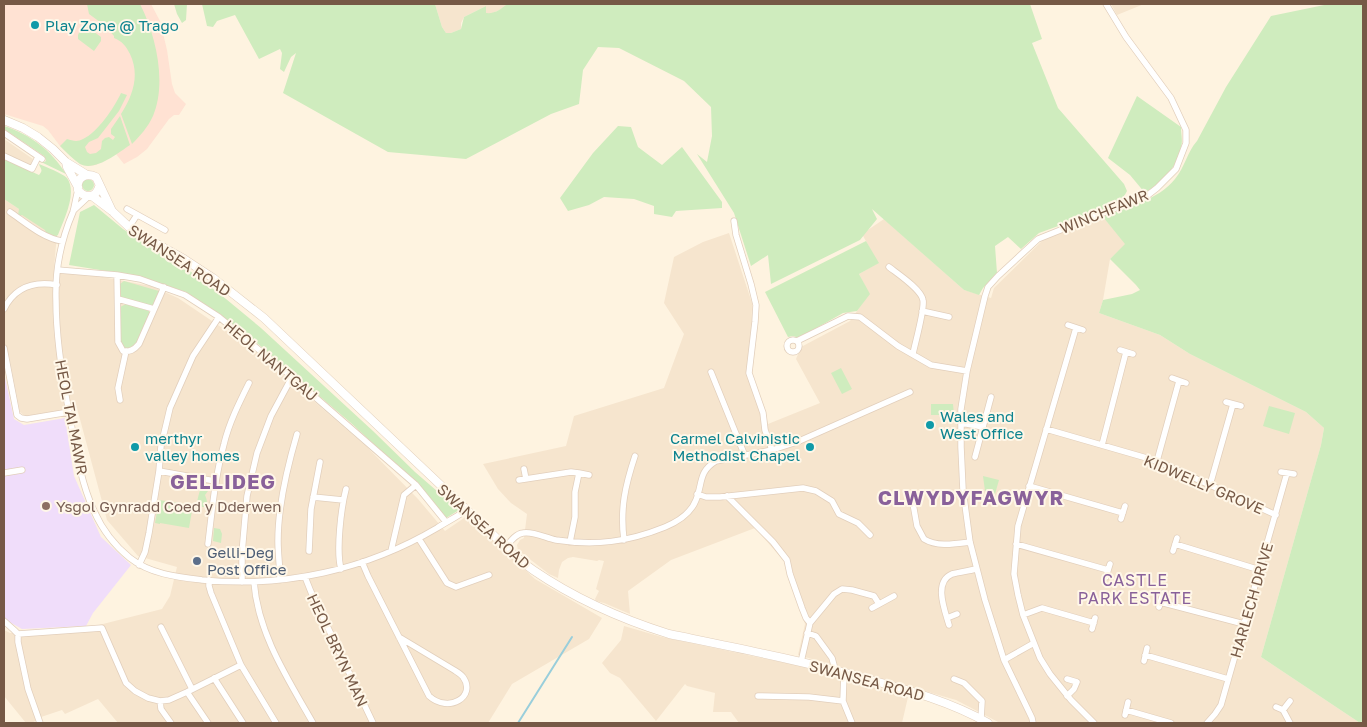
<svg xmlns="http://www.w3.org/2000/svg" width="1367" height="727" font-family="'Golos Text',sans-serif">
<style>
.residential{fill:#f6e5ce}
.commercial{fill:#ffe2d3}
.education{fill:#f0ddfa}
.green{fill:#cfecbe}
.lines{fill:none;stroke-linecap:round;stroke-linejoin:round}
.stream{stroke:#99cedb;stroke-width:2}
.minor-casing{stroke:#e2cfbc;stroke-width:7}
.tertiary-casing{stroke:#e2cfbc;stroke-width:9}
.minor{stroke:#fff;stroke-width:5.5}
.tertiary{stroke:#fff;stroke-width:8}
.culture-dot{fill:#0f9aa8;stroke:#fff7e8;stroke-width:2}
.education-dot{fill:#8d6e63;stroke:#fff7e8;stroke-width:2}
.service-dot{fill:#5c6f8a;stroke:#fff7e8;stroke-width:2}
.labels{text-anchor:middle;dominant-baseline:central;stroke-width:4;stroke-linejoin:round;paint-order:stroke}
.culture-label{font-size:15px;fill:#0d838f;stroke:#fff7e8;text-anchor:start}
.street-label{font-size:15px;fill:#765946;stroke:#fff7e8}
.education-label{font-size:15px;fill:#785e54;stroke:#fff7e8;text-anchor:start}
.service-label{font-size:15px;fill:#4e5e75;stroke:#fff7e8;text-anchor:start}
.neighbourhood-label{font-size:16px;letter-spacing:1px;fill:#89619a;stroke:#fff7e8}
.district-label{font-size:20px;font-weight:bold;letter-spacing:1px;fill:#89619a;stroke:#fff7e8}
</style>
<rect width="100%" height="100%" fill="#fef3e0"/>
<!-- residential -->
<path class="residential" d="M435,4h72l-6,5 -10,5h-5v-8l-22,11 -3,6v6l-10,4h-5l-4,-6z
M1111,4h33l-27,11z
M4,139l29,20 -2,7 -27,-13z
M4,199l53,35 -3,34 97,18 27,12 74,50 115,99 51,52 27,32 22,-15 68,63 67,39 -13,21 -77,45 -24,39h-370l-20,-24 -33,15 -3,-4 -21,7 -9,6h-6l-22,-27v-66l6,3 85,-7 67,-17 8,-13 7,-29 -39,-11 -31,-36 -30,-112 -52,8 -5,-4 -11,-56 -5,1z
M1103,217l23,27 -16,15 -7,41 -4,13 61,22 30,19 116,58 18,16 -3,17 -60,212 99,66h-360l-44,-23 -158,-45 7,-31 -21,-63 -29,-33 -84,32 -43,31 2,23 -26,-11 -8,-2 -1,-2 4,-8 -3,-2 8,-28 -5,-1 -2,1 -24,-4 -5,1 -6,4 -3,8 -1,8 -9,-4 -31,-24 -1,-5 3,-5 4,-2 3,-24 -16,-11 -13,-14 -15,-25 83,-18 8,-30 90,-28 20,-54 -20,-31 10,-46 29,-15 26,-9 23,70 -1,70 11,28 6,23 52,-21 -24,-44 5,-12 49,-26 19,-27 -10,-20 19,-11 -16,-29 22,-15 80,71 27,8 3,-10 54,-53z
M624,626l38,11 143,30 103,30 -6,26h-163l-8,-11h-18l2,-19 -28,-7 -2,-2 -29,37 -36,-43 -10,-5 -8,-10 19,-23z"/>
<!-- commercial -->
<path class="commercial" d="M4,4h147l9,17 7,29 5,34 3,9 11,11 -7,11h-5l-5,4 -22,30 -10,8 -13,7 -8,-10 -20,11 -8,1 -8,-2 -20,-18 -12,-16 -5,-4 -39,-12z"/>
<!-- education -->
<path class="education" d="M4,373l10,46 10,6 41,-7 9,58 27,61 30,28 -38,48 -7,13 -64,3 -18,-10z"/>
<!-- green -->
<path class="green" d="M87,4h53c16,31 27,79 13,112 -5,11 -13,20 -21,28l-11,-30c12,-19 19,-39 9,-60 -4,-8 -8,-13 -16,-16v-2l-10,-11 -15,-11z
M174,4h13l-1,16 -4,3 -5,-9z
M202,4h233l7,23 4,6h5l10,-4 3,-12 22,-11v7c9,1 15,-4 21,-9h523l12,35 -10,4 26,65 66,76 3,7c-4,9 -14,14 -22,18l-66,24 -18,16 -13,-12 -13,9 2,27 -14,15 -4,7 -15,-5 -92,-81 5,10 -17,21 -89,44 -3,-29 -17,11 -17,-53 -37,-59 10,8 5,-26 -1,-29 -27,-26 -65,-33 -21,-1 -15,23 -4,34 -28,10 -85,45 -78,-7 -105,-59 13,-40 -5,4 -7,15 -4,-3 2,-16 -2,-4 -21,10 -24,-44 -18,6 -4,6 -6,-1z
M1329,4h34v719h-3l-99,-66 60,-212 3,-17 -18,-16 -116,-58 -30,-19 -61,-22 4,-13 29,-6 8,-4 -4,-5 -26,-26 15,-15 -22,-27c25,-10 55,-17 72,-38 10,-12 12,-27 22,-38l29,-54 45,-71z
M85,25l16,12v4l-7,10 -16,-12v-4l4,-9z
M121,93l6,2 -8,16 -21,27 -9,4 -4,5 2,5 3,2 6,-1 5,-4 1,-8 3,-3 4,-1 4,3 2,-3 -4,-3v-5l9,-13 10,29c-12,8 -35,27 -50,19 -7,-5 -14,-12 -20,-18l7,-7c6,2 11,3 16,0 15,-7 31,-31 38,-46z
M1137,96l44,31c0,7 2,14 0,20 -4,22 -19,34 -36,46l-15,-18 -22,-17z
M4,126c26,8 48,25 62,48l-25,-12h4l1,-2 -2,-4 -40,-27z
M618,126l13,1 7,20 24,18 20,-18 40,55v6l-46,3 -4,6 -18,-3v-8l-20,-7 -30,-2 -15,8 -21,6 -8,-13 33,-45z
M4,159l35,16c5,-6 1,-6 0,-11 7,3 23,9 28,14 11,15 -4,43 -9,57l-3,2 -9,-4 -1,-3 -23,-15 -2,1 -2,-1 1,-6 -15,-10z
M82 185a6 6 0 1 1 12 0a6 6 0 1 1-12 0Z
M94,205l29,24 25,17 38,22 40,31 35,29 112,103 42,41 44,38 -13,8 -27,-32 -68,-63 -93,-79 -72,-52 -49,-16 -68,-11 11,-53z
M866,241l13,22 -20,11 11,20 -13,17 -14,2 -44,25 -6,-2 -5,1 -23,-45z
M124,281l35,10v3l-5,13 -33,-8 -1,-15z
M126,304l23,7v5l-15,32 -11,2 -3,-9v-34z
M841,368l11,21 -10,5 -11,-21z
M931,404h22l1,11h-23z
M1269,406l26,7 -6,21 -26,-8z
M983,476l16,4 -4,14 -10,-3z
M202,486h4l2,2v3l-3,4c2,5 3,8 0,12h-3l-5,-5c1,-4 3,-14 5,-16z
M159,500l34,5 -4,23 -29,-5v1l-5,-1z
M214,528l6,1 2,5 -1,9 -8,-2z"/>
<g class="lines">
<!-- stream -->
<path class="stream" d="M518,723l54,-86"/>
<!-- minor casing -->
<g class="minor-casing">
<path id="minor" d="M4,133l38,26
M4,156l28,13 6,-12
M78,190c-2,7 -3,15 -5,22 -12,28 -18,58 -17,88 0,37 6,76 13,112 6,32 11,69 25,99 8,18 21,35 36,47 20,16 47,19 72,22 82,8 164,-10 235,-52 9,-6 20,-11 29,-18
M127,209l38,21
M74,210l15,-14
M10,212c16,11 33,26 52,29
M734,221l2,14 15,49 5,21 -1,17 -6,51 14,40 2,17 7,20
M129,227l8,-12
M889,267c9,7 32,22 34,33 2,9 -8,43 -10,54
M58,270l59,5 23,4 45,16 34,22 73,60 124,108 30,37
M117,275l1,67 5,9c7,1 11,-1 16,-7l25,-57
M118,299l36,10
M4,309c11,-22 30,-28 53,-24
M922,311l27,6
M1068,325l15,5
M1076,328l-58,198 -4,48 4,21 5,20 17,43 10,16 21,26 23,23
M787 346a6 6 0 1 1 12 0a6 6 0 1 1-12 0Z
M797,341l51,-25 12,1 38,29 33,19 36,6
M4,348l13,67 4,3 6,1 42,-7
M1120,350l13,4
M711,372l34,84
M1172,378l14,5
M120,400l-2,-12 8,-37
M1226,402l15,4
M961,423l22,4 -8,30
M983,427l8,-30
M1046,429l111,32 119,54
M1102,445l24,-93
M1157,461l22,-80
M524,469l2,10
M159,471l56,10
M1281,472l13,2
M4,473l18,-3
M579,473l10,2
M519,480l52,-8 8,1 -4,19v25l-5,25
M1210,485l23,-81
M1029,486l94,27
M697,494l9,3h14l83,-9 13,3 16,10 7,13 19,9 12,12
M727,496l46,46 14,18 3,14 12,34 4,10 4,5
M313,497l30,3
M912,498l5,28 7,13c13,8 30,5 46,3
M1121,519l4,-13
M419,539l28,44 9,4 33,-12
M624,540c-4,-31 1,-54 11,-84
M208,544c4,-33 7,-67 16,-100 5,-21 15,-41 25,-61
M1016,544l92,26
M1175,544l85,26
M506,547c4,-5 9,-13 17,-14 10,-2 23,5 33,7 39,6 72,2 109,-13 12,-5 26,-14 31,-27 7,-17 2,-28 20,-39l56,-11 25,-8 113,-50
M309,551l2,-42 9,-47
M391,551l13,-56 12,-10
M1173,551l4,-13
M362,562l6,14 61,120c20,18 48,0 34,-19 -2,-3 -6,-5 -9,-7l-55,-33
M139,565l6,-13 4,-19 10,-62 2,-25 9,-38 23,-52 26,-39
M341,569c-5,-18 0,-61 5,-80
M305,577l6,15 62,131
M1106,577l4,-13
M209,580v6l2,7 30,72 35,58
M280,580c0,-13 -2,-26 -2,-39 0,-36 9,-73 19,-107
M242,582v-29l5,-57 10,-43 14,-37 21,-39
M254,582c4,52 34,97 59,141
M1160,602l84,22
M1159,607l4,-14
M872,608l22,-12
M1023,615l19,-7 52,15
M947,618l10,-4
M4,621l10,9 4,4
M949,625c-4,-14 -16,-43 3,-51 8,-2 16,-3 24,-5
M161,627l31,62
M1092,629l3,-11
M807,633l9,3 16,22 3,11
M18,634l84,-6 24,55 9,8 13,7 12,3 9,-1 18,-8 54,-27
M18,634v8l10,47 12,34
M1145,655l83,24
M1004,660l30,-17
M1144,661l3,-13
M801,662l9,-39 24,-29 8,-5 10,1 22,6 5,8
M844,672l-1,29 9,22
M214,678l29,45
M954,679l10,4 18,18 -1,18
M187,692l21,31
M758,696l51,1 34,4
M1067,696l7,-7 3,-7 -10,-3
M160,701l1,8 10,14
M1276,707l7,3 7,13
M1126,710l45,13
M1283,710l7,-9
M1125,715l3,-13
M1033,723l-1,-5 -28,-58 -19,-60 -15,-58 -7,-52 -2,-43v-38l6,-38 18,-75 3,-9 10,-11 40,-37 110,-44 9,-7 19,-19 10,-26v-13l-15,-32 -45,-61 -20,-33
M1207,723l8,-9 6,-9 66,-232"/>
</g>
<!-- tertiary casing -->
<g class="tertiary-casing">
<path id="tertiary" d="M4,120l19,8 15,9 15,12 13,13 21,13
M66,162l1,5 11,20
M99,187c-3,11 -14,12 -21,3 -2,-12 7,-18 18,-13l16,34
M92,196l20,15 17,16 12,8 43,24 29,19 51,40 242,229c8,8 17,16 27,23 41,28 88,49 136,64 68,14 135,27 202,46 40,11 80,22 117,43"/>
</g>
<!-- minor -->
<use href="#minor" class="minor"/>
<!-- tertiary -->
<use href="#tertiary" class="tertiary"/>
</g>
<!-- markers -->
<g class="culture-dot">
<circle cx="35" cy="25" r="5"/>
<circle cx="930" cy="425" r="5"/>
<circle cx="135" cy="447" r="5"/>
<circle cx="810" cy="447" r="5"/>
</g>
<circle class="education-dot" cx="46" cy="506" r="5"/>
<circle class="service-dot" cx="197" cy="561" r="5"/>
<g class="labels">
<!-- culture labels -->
<g class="culture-label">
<text x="45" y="25">Play Zone @ Trago</text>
<text x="940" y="416">Wales and<tspan x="940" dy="17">West Office</tspan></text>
<text x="145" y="438">merthyr<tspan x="145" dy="17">valley homes</tspan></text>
<text x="800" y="438" text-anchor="end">Carmel Calvinistic<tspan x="800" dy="17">Methodist Chapel</tspan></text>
</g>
<!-- street labels -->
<g class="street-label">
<text transform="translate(1104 211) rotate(-22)">WINCHFAWR</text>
<text transform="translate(180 260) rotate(33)">SWANSEA ROAD</text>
<text transform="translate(271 360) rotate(40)">HEOL NANTGAU</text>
<text transform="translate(72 417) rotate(79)">HEOL TAI MAWR</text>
<text transform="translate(1204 484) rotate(23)">KIDWELLY GROVE</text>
<text transform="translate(484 526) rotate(42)">SWANSEA ROAD</text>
<text transform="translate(1251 600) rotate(-74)">HARLECH DRIVE</text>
<text transform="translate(338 650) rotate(65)">HEOL BRYN MAN</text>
<text transform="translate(867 680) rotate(15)">SWANSEA ROAD</text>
</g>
<!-- education labels -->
<g class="education-label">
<text x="56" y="506">Ysgol Gynradd Coed y Dderwen</text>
</g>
<!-- service labels -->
<g class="service-label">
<text x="207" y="552">Gelli-Deg<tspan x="207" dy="17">Post Office</tspan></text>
</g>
<!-- neighbourhood labels -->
<g class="neighbourhood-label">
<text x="1135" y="580">CASTLE<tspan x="1135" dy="18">PARK ESTATE</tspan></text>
</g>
<!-- district labels -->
<g class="district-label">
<text x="223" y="481">GELLIDEG</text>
<text x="971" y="497">CLWYDYFAGWYR</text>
</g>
</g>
<!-- border -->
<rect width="1367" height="727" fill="none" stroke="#765946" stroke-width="10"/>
</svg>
